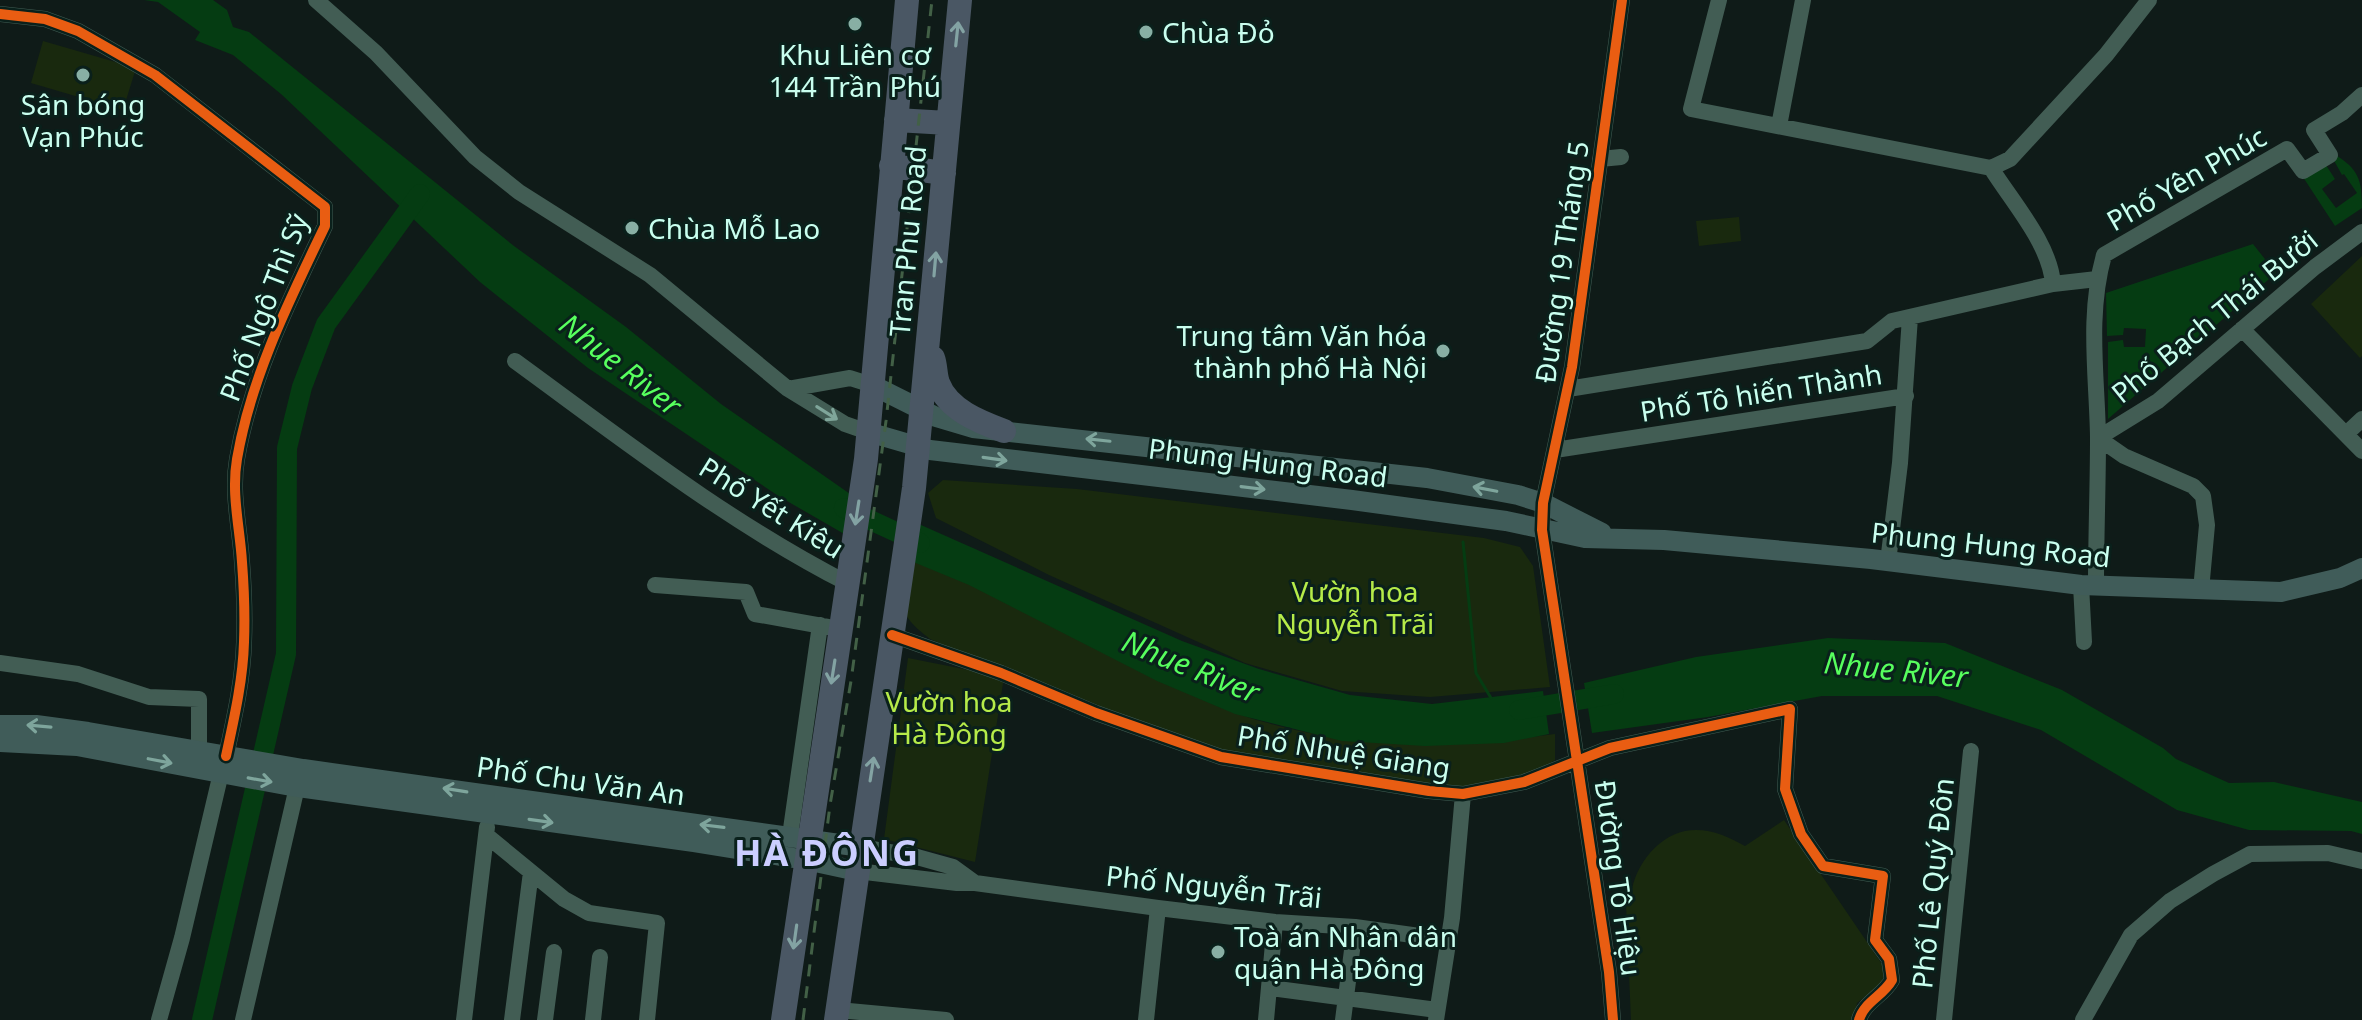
<svg xmlns="http://www.w3.org/2000/svg" width="2362" height="1020" font-family="'Noto Sans',sans-serif">
<style>
.green{fill:#19290e}
.water{fill:#053c12}
.lines{fill:none;stroke-linecap:round;stroke-linejoin:round}
.stream{stroke:#053c12;stroke-width:3}
.river{stroke:#053c12;stroke-width:20}
.minor{stroke:#425d54;stroke-width:16}
.major{stroke:#405c59;stroke-width:20}
.highway{stroke:#4a5764;stroke-width:24}
.rail{stroke:#426046;stroke-width:3;stroke-dasharray:12 10;stroke-linecap:butt}
.cycleway-casing{stroke:#0a201b;stroke-width:15}
.cycleway{stroke:#e95d12;stroke-width:10}
.oneway{stroke:#83a3a3}
.oneway2{stroke:#7fa69a}
.oneway3{stroke:#7ea59c}
.poi-dot{fill:#88afa4;stroke:#0a201b;stroke-width:3}
.labels{text-anchor:middle;dominant-baseline:central;stroke-width:6;stroke-linejoin:round;paint-order:stroke}
.poi-label{font-size:28px;fill:#c9ffef;stroke:#0a201b;text-anchor:start}
.street-label{font-size:28px;fill:#c9ffef;stroke:#0a201b}
.park-label{font-size:28px;fill:#b6eb49;stroke:#0a201b}
.water-label{font-size:30px;font-style:italic;fill:#57ff5e;stroke:#0a201b}
.district-label{font-size:36px;font-weight:bold;letter-spacing:2px;fill:#cbceff;stroke:#0a201b}
</style>
<rect width="100%" height="100%" fill="#0f1b18"/>
<!-- green -->
<path class="green" d="M43,41l93,27 -13,42 -92,-27z
M1739,217l2,24 -42,5 -3,-25z
M2362,256v100l-2,2 -49,-54z
M943,480l134,9 407,49 36,9 13,19 17,121 -120,10 -88,-6 -97,-28 -196,-88 -113,-57 -8,-25z
M915,561c73,28 141,65 210,100 44,23 91,48 139,61 100,28 189,25 291,12v26l-30,20 -62,10 -241,-35 -125,-44 -167,-72c-38,-29 -29,-37 -15,-78z
M908,658l96,19 -29,185 -91,-23z
M1784,820l102,150 -5,14 -24,19 -3,17h-223l-5,-116 5,-2c-1,-30 24,-65 54,-71 22,-4 42,5 60,15z"/>
<!-- water -->
<path class="water" d="M144,0h69l14,10 6,17 16,5 265,214 112,81 95,77 132,92 -7,39 -66,-38 -192,-129 -108,-86 -199,-188 -48,-39 -38,-15 5,-8 -42,-30z
M2334,154c25,15 28,26 28,54l-27,18 -34,-52 23,-12 11,17 -13,10 14,19 21,-15 -13,-19 -2,1 -10,-18z
M2253,244l23,29 -168,146v-77l15,-2 1,7h21l1,-18 -22,-1 -1,7 -16,1 -1,-43z
M912,521l270,120 77,28 91,26 82,9 111,-13 6,43 -45,9 -79,3 -83,-5 -107,-27 -78,-33 -188,-96 -63,-26z
M1828,638l117,5 117,47 101,58 13,11 53,24 45,-1 88,20v32l-11,-3 -102,-1 -72,-20 -136,-80 -104,-34h-115l-114,21 -116,16 -8,-50 112,-26z"/>
<g class="lines">
<!-- stream -->
<path class="stream" d="M1463,542l13,131 15,25"/>
<!-- river -->
<path class="river" d="M844,508l76,35
M1519,710l95,-16
M202,1020l84,-366 1,-206 15,-61 24,-63 94,-130"/>
<!-- minor -->
<path class="minor" d="M316,0l60,53 99,104 44,35 131,83 138,114 57,35 23,8
M1719,0l-28,109 300,59
M0,14l45,5 33,12 77,44 170,132v19c-36,75 -74,151 -88,233 -6,35 3,69 5,103 2,26 3,54 2,80 -1,38 -10,77 -18,114
M1779,126l24,-126
M1600,159l21,-2
M1991,168l19,-9 96,-104 43,-55
M1991,168c22,35 59,76 62,116
M2242,329l120,122
M515,361c107,78 213,161 332,222
M788,389l62,-11 22,7
M1568,389l299,-48 25,-20 161,-37 44,-5
M2346,434l16,-15
M1555,450l351,-54
M1888,562l12,-99 10,-146
M655,585l91,7 9,22 73,13
M2081,585l3,57
M2096,585c0,-49 2,-99 2,-148 -1,-61 -11,-122 6,-182l183,-106 16,22 27,-16 -16,-25 28,-17 20,-18
M2201,590l6,-65 -4,-29 -10,-10 -69,-30 -26,-18 60,-37 157,-134 47,-35
M892,635l109,38 95,40 125,44 208,34 34,3 61,-12 86,-34 180,-39 -5,80 16,45 22,32 60,10 -8,64 14,19 3,21c-9,16 -28,22 -33,40
M0,663l78,11 71,23 50,2v52
M486,835l78,64 25,14 68,10 -10,97
M790,836l30,-211
M861,847l56,10 36,10 22,16
M857,871l100,12h18l183,25 117,14 80,5 93,13
M1270,988l167,22
M838,1010l108,10
M159,1020l23,-82 39,-165
M243,1020l54,-233
M464,1020l23,-193
M512,1020l19,-148
M545,1020l9,-68
M593,1020l7,-63
M1146,1020l12,-112
M1266,1020l9,-98
M1343,1020l12,-93
M1436,1020l16,-102 11,-124
M1613,1020l-4,-48 -67,-442 1,-27 29,-136 50,-367
M1944,1020l27,-269
M2083,1020l48,-85 39,-34 43,-27 37,-20 78,-1 34,8"/>
<!-- major -->
<path class="major" d="M872,385l64,32 37,11 454,50 91,17 25,8 59,30
M868,432l62,18 422,50 154,21 79,17 79,2 207,19 210,26 200,7 59,-14 22,-10
M0,725h36l52,7 215,37 558,78
M0,742l77,4 214,40 403,56 112,18 51,11"/>
<!-- highway -->
<path class="highway" d="M896,120l52,3
M891,166l53,7
M933,358c3,8 2,17 5,25 10,27 42,39 66,48
M783,1020l83,-561 41,-459
M836,1020l78,-532 46,-488"/>
<!-- rail -->
<path class="rail" d="M803,1020l27,-215 21,-124 35,-260 46,-421"/>
<!-- cycleway casing -->
<g class="cycleway-casing">
<path id="cycleway" d="M0,14l45,5 33,12 77,44 170,132v19c-36,75 -74,151 -88,233 -6,35 3,69 5,103 2,26 3,54 2,80 -1,38 -10,77 -18,114
M892,635l109,38 95,40 125,44 208,34 34,3 61,-12 86,-34 180,-39 -5,80 16,45 22,32 60,10 -8,64 14,19 3,21c-9,16 -28,22 -33,40
M1613,1020l-4,-48 -67,-442 1,-27 29,-136 50,-367"/>
</g>
<!-- cycleway -->
<use href="#cycleway" class="cycleway"/>
</g>
<!-- one-way arrows -->
<defs><path id="oneway-shaft" d="M-6 0H5M1.5-3L5.5 0L1.5 3" fill="none" stroke-width="1.6" stroke-linecap="round" stroke-linejoin="round" transform="scale(2)"/></defs>
<g class="oneway">
<use href="#oneway-shaft" transform="translate(957 34) rotate(-84)"/>
<use href="#oneway-shaft" transform="translate(935 264) rotate(-85)"/>
<use href="#oneway-shaft" transform="translate(857 513) rotate(99)"/>
<use href="#oneway-shaft" transform="translate(833 672) rotate(99)"/>
<use href="#oneway-shaft" transform="translate(872 769) rotate(-81)"/>
<use href="#oneway-shaft" transform="translate(795 937) rotate(98)"/>
</g>
<use class="oneway2" href="#oneway-shaft" transform="translate(827 413) rotate(32)"/>
<g class="oneway3">
<use href="#oneway-shaft" transform="translate(1098 440) rotate(-174)"/>
<use href="#oneway-shaft" transform="translate(995 459) rotate(8)"/>
<use href="#oneway-shaft" transform="translate(1253 488) rotate(7)"/>
<use href="#oneway-shaft" transform="translate(1485 489) rotate(-169)"/>
<use href="#oneway-shaft" transform="translate(39 726) rotate(-175)"/>
<use href="#oneway-shaft" transform="translate(160 761) rotate(11)"/>
<use href="#oneway-shaft" transform="translate(260 780) rotate(10)"/>
<use href="#oneway-shaft" transform="translate(455 790) rotate(-171)"/>
<use href="#oneway-shaft" transform="translate(541 821) rotate(8)"/>
<use href="#oneway-shaft" transform="translate(712 826) rotate(-173)"/>
</g>
<!-- markers -->
<g class="poi-dot">
<circle cx="855" cy="24" r="8"/>
<circle cx="1146" cy="32" r="8"/>
<circle cx="83" cy="75" r="8"/>
<circle cx="632" cy="228" r="8"/>
<circle cx="1443" cy="351" r="8"/>
<circle cx="1218" cy="952" r="8"/>
</g>
<g class="labels">
<!-- poi labels -->
<g class="poi-label">
<text x="1162" y="32">Chùa Đỏ</text>
<text x="855" y="54" text-anchor="middle">Khu Liên cơ<tspan x="855" dy="32">144 Trần Phú</tspan></text>
<text x="83" y="104" text-anchor="middle">Sân bóng<tspan x="83" dy="32">Vạn Phúc</tspan></text>
<text x="648" y="228">Chùa Mỗ Lao</text>
<text x="1427" y="335" text-anchor="end">Trung tâm Văn hóa<tspan x="1427" dy="32">thành phố Hà Nội</tspan></text>
<text x="1234" y="936">Toà án Nhân dân<tspan x="1234" dy="32">quận Hà Đông</tspan></text>
</g>
<!-- street labels -->
<g class="street-label">
<text transform="translate(2186 178) rotate(-30)">Phố Yên Phúc</text>
<text transform="translate(907 241) rotate(-85)">Tran Phu Road</text>
<text transform="translate(1561 262) rotate(-82)">Đường 19 Tháng 5</text>
<text transform="translate(263 307) rotate(-69)">Phố Ngô Thì Sỹ</text>
<text transform="translate(2214 316) rotate(-39)">Phố Bạch Thái Bưởi</text>
<text transform="translate(1761 392) rotate(-9)">Phố Tô hiến Thành</text>
<text transform="translate(1268 462) rotate(7)">Phung Hung Road</text>
<text transform="translate(772 507) rotate(32)">Phố Yết Kiêu</text>
<text transform="translate(1991 544) rotate(6)">Phung Hung Road</text>
<text transform="translate(1344 751) rotate(9)">Phố Nhuệ Giang</text>
<text transform="translate(581 780) rotate(8)">Phố Chu Văn An</text>
<text transform="translate(1619 878) rotate(82)">Đường Tô Hiệu</text>
<text transform="translate(1932 883) rotate(-84)">Phố Lê Quý Đôn</text>
<text transform="translate(1214 886) rotate(6)">Phố Nguyễn Trãi</text>
</g>
<!-- park labels -->
<g class="park-label">
<text x="1355" y="591">Vườn hoa<tspan x="1355" dy="32">Nguyễn Trãi</tspan></text>
<text x="949" y="701">Vườn hoa<tspan x="949" dy="32">Hà Đông</tspan></text>
</g>
<!-- water labels -->
<g class="water-label">
<text transform="translate(621 364) rotate(38)">Nhue River</text>
<text transform="translate(1191 666) rotate(22)">Nhue River</text>
<text transform="translate(1896 669) rotate(6)">Nhue River</text>
</g>
<!-- district labels -->
<g class="district-label">
<text x="827" y="852">HÀ ĐÔNG</text>
</g>
</g>
</svg>
